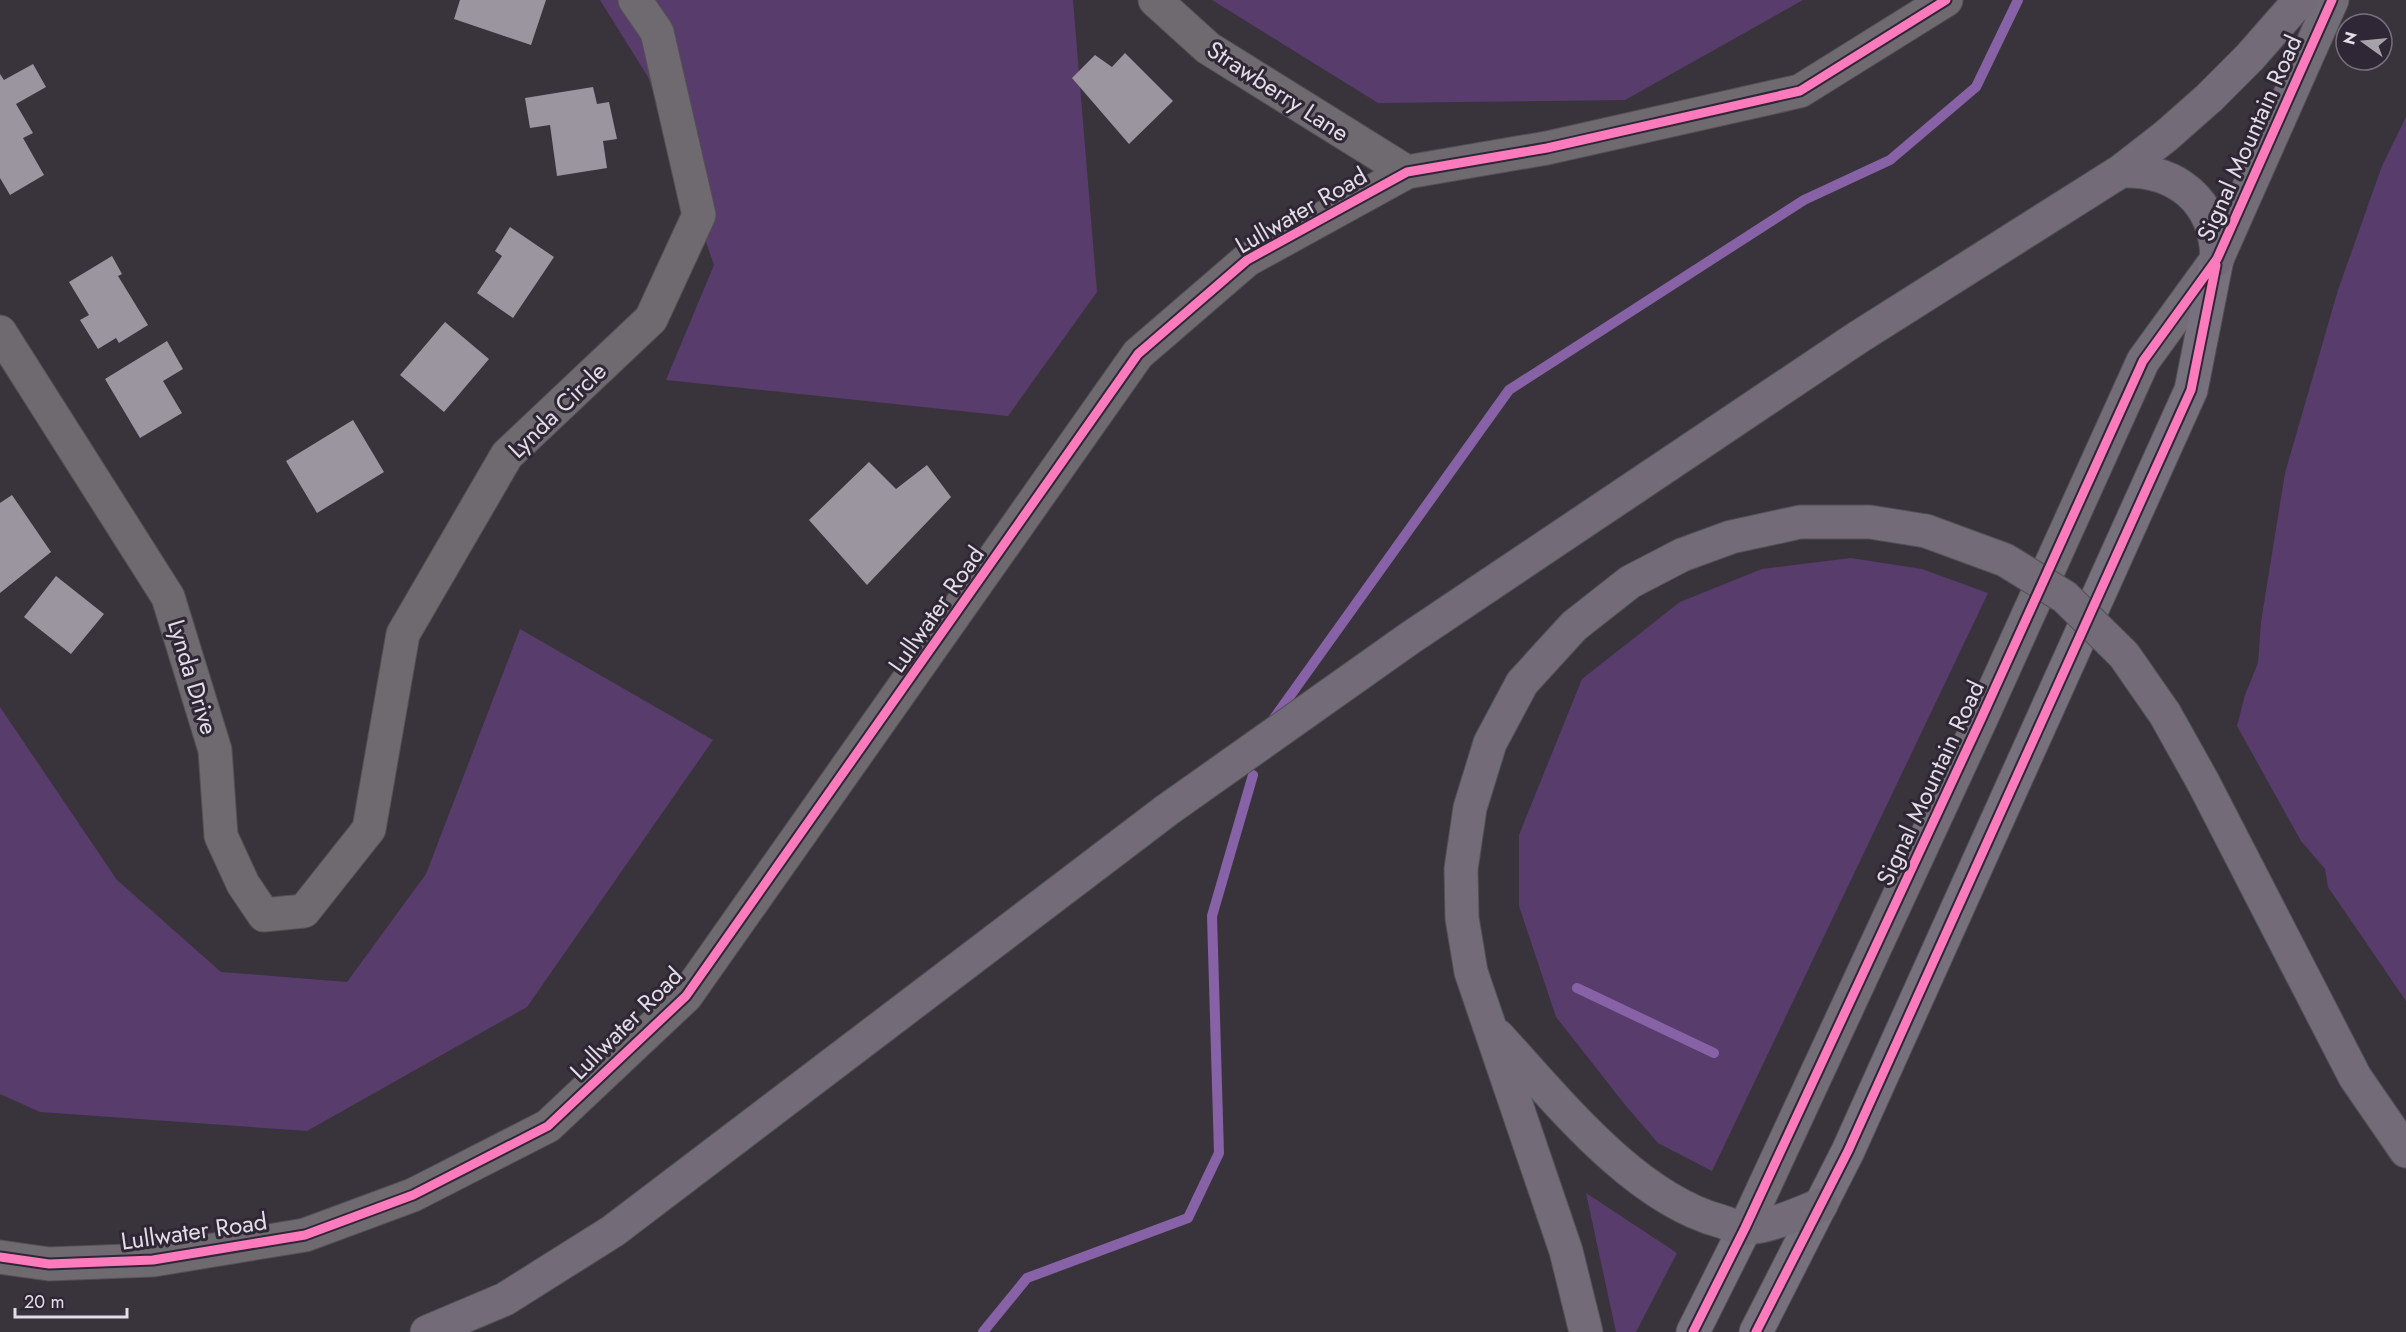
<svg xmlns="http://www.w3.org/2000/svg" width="2406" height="1332" font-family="Jost,sans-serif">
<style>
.green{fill:#573c6c}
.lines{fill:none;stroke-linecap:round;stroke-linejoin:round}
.stream{stroke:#8862a6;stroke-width:10}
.building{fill:#9a959f}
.street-casing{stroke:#535056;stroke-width:35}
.secondary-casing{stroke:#535056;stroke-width:35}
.primary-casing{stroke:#535056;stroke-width:35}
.highway-casing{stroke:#535056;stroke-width:35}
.street{stroke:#6e6a70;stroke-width:33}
.secondary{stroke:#726d77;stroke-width:33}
.primary{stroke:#77707d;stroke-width:33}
.highway{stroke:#736b78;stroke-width:33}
.highway-bridge-casing{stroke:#535056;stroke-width:35;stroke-linecap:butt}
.highway-bridge{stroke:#736b78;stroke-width:33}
.cycleway-casing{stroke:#2f2736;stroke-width:13}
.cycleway{stroke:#fd7abc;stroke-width:9}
.labels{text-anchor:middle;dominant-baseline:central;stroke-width:6;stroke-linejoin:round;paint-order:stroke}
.street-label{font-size:24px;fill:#e2dde6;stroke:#2f2736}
</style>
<rect width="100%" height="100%" fill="#39343c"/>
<!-- green -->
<path class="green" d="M600,0h473l24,292 -89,124 -342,-36 48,-115 -66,-188z
M1212,0h591l-178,100 -247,3z
M2406,117v884l-78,-114 -3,-18 -24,-28 -64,-115 8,-31 13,-32 3,-41 24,-149 53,-183 44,-124z
M1851,558l71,11 66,24 -276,578 -54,-28 -32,-37 -70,-89 -37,-111v-71l63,-156 98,-77 82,-33z
M520,629l193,111 -186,267 -220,124 -267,-19 -40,-18v-387l117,173 104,92 126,10 79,-108z
M1586,1193l91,60 -41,79h-20z"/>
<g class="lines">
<!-- stream -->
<path class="stream" d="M1272,721l237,-331 295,-190 86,-40 86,-73 42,-87
M1577,988l137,65
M983,1332l44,-54 161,-60 31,-65 -7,-237 41,-141"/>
</g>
<!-- building -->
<path class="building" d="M460,0h86l-15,45 -77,-26z
M1125,53l48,48 -44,43 -57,-66 23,-23 17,12z
M33,64l13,23 -30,17 17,29 -10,5 21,37 -34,20 -10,-17v-104l4,6z
M593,87l4,17 12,-2 8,37 -14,2 4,27 -50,8 -7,-51 -20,3 -5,-30z
M510,227l44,30 -41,61 -36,-25 25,-37 -7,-5z
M112,256l10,18 -4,2 30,49 -29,18 -3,-5 -18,11 -18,-29 9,-5 -20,-33z
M445,322l44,37 -45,53 -44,-37z
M167,341l16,28 -20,12 19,32 -42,25 -35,-59z
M353,420l31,52 -67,41 -31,-52z
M869,462l27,27 31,-24 24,32 -84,88 -58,-65z
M12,495l39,57 -51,41v-90z
M56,576l48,38 -33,40 -47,-37z"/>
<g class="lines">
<!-- street casing -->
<g class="street-casing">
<path id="street" d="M1155,0l53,48 199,124
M0,332l168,265 47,153 6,86 22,48 21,31 40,-4 65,-82 34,-195 104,-179 144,-136 48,-104 -42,-183 -22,-32
M0,1257l49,7 104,-4 152,-25 108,-40 135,-69 138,-130 452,-642 109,-94 160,-88 140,-24 253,-57 146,-91"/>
</g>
<!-- secondary casing -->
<g class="secondary-casing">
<path id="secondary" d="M1745,1228l236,-509 162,-358 74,-102 115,-259"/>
</g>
<!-- primary casing -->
<g class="primary-casing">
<path id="primary" d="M1693,1332l52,-104
M1756,1332l92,-181 343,-761 26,-131"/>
</g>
<!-- highway casing -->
<g class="highway-casing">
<path id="highway" d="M2121,171c56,-2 95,30 96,88
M2203,782l152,295 51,74
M1498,1036c60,65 135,161 222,185 9,3 19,7 27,7 26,-2 50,-14 74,-23
M427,1332l78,-33 108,-68 554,-421 243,-172 447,-300 264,-167 45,-35 43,-38 41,-41 50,-57
M1586,1332l-20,-81 -95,-279 -9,-54 -1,-49 9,-61 20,-65 32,-60 52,-57 56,-44 52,-27 49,-18 69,-15h70l56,9"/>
</g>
<!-- street -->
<use href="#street" class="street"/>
<!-- secondary -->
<use href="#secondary" class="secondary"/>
<!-- primary -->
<use href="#primary" class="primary"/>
<!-- highway -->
<use href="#highway" class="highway"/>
<!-- highway-bridge casing -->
<g class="highway-bridge-casing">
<path id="highway-bridge" d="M1926,531l79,29 60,37 59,58 41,59 38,68"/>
</g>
<!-- highway-bridge -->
<use href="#highway-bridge" class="highway-bridge"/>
<!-- cycleway casing -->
<g class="cycleway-casing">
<path id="cycleway" d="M0,1257l49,7 104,-4 152,-25 108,-40 135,-69 138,-130 452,-642 109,-94 160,-88 140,-24 253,-57 146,-91
M1693,1332l52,-104 236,-509 162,-358 74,-102 115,-259
M1756,1332l92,-181 343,-761 25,-125"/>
</g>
<!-- cycleway -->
<use href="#cycleway" class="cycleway"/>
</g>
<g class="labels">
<!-- street labels -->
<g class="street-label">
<text transform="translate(1278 91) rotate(33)">Strawberry Lane</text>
<text transform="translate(2249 138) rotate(-66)">Signal Mountain Road</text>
<text transform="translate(1301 210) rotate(-30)">Lullwater Road</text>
<text transform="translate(557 410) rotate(-44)">Lynda Circle</text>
<text transform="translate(936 609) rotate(-55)">Lullwater Road</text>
<text transform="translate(193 677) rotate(73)">Lynda Drive</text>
<text transform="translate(1930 783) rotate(-65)">Signal Mountain Road</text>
<text transform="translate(626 1023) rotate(-45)">Lullwater Road</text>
<text transform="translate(194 1231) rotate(-8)">Lullwater Road</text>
</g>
</g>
<!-- north arrow -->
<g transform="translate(2364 42) rotate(285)"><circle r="28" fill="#2f2736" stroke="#77707c" stroke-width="1.5"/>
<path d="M0-4.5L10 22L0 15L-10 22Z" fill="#a7a2aa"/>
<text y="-9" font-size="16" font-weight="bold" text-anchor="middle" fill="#e2dde6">N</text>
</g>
<!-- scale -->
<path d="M15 1308v9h112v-9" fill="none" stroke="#e2dde6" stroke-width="3"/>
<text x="24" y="1308" font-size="18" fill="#e2dde6" stroke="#2f2736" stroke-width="4.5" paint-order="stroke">20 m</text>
</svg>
